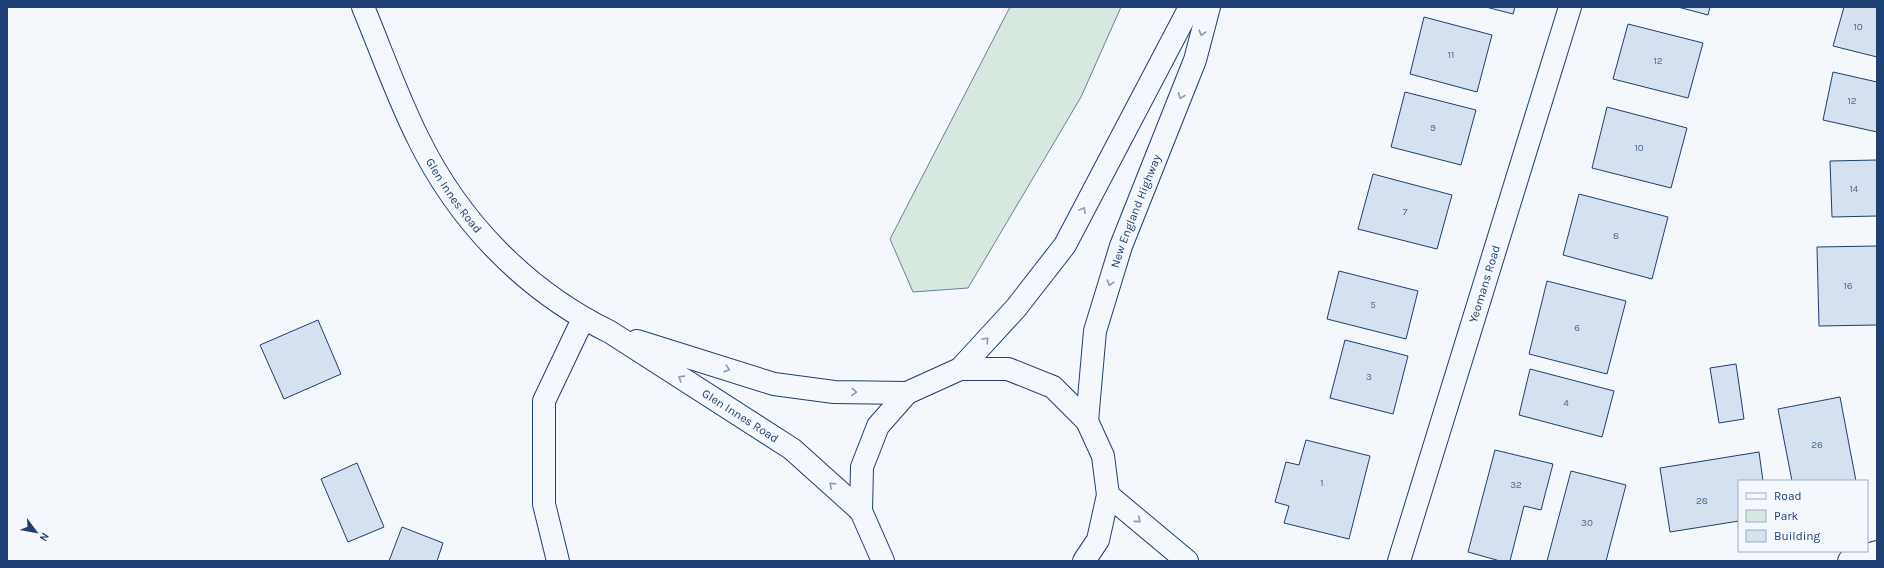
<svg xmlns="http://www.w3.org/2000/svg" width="1884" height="568" font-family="Karla,sans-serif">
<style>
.green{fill:#d7e8df;stroke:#687fa3}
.building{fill:#d5e0f0;stroke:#1d3f73}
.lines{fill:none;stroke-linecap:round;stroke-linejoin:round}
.minor-casing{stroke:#1d3f73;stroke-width:24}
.secondary-casing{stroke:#1d3f73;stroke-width:24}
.trunk-casing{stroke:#1d3f73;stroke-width:24}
.minor{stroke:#f4f7fb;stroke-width:22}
.secondary{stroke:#f4f7fb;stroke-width:22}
.trunk{stroke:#f4f7fb;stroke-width:22}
.oneway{stroke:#889bb7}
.labels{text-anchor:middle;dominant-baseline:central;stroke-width:3;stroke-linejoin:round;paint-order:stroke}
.number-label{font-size:10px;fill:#4b6792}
.street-label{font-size:12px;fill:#1d3f73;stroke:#f4f7fb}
</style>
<rect width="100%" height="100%" fill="#f4f7fb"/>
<!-- green -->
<path class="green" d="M1010,7h111l-40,90 -113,191 -55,4 -23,-53z"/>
<!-- building -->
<path class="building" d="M1486,7h29l-2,7z
M1678,7h32l-2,8z
M1844,7h33v50l-44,-11z
M1424,17l68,18 -15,57 -67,-18z
M1628,24l75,19 -15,55 -75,-19z
M1833,72l44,10v50l-54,-12z
M1405,92l71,18 -15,55 -70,-18z
M1607,107l80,21 -16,60 -79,-20z
M1877,160v56l-45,1 -2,-56z
M1373,174l79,21 -15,54 -79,-20z
M1579,194l89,23 -16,62 -89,-24z
M1877,246v79l-58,1 -2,-79z
M1339,271l79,20 -12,48 -79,-20z
M1547,281l79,20 -19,73 -78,-20z
M318,320l23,54 -57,25 -24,-54z
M1345,340l63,16 -15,58 -63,-16z
M1736,364l8,55 -25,4 -9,-55z
M1530,369l84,22 -12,46 -83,-22z
M1840,397l16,84h-64l-14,-72z
M1306,440l64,16 -21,83 -65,-16 5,-17 -14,-4 11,-40 13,3z
M1495,450l58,14 -12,46 -17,-4 -14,55h-10l-32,-9z
M1759,452l4,29h-24v40l-69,11 -10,-64z
M357,463l27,64 -36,15 -27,-63z
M1571,471l55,14 -20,76h-59z
M402,527l41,16 -6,18h-48z"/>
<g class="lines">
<!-- minor casing -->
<g class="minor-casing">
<g id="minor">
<path d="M1108,495l79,66"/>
<path d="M558,561l-14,-57v-103l39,-82"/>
<path id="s1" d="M1399,561l171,-554"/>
<path d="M1849,561l28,-9"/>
</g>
</g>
<!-- secondary casing -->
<g class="secondary-casing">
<g id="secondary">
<path id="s2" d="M363,7c18,43 34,89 55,131 41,84 108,153 192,194l182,117 69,62"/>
<path d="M637,341l137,43 60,8 73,1"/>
</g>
</g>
<!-- trunk casing -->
<g class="trunk-casing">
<g id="trunk">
<path d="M960,369l56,-61 49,-63 125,-238"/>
<path id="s3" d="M1087,421l8,-90 26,-85 74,-186 14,-53"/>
<path d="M883,561l-22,-50 1,-44 16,-41 29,-33 53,-24h48l45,18 34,34 16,35 5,39 -10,45 -14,21"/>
</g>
</g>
<!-- minor -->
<use href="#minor" class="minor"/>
<!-- secondary -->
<use href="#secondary" class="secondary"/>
<!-- trunk -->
<use href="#trunk" class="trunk"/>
</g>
<!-- one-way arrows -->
<defs><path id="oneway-chevron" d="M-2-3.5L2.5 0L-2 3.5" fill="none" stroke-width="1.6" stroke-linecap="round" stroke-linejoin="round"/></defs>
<g class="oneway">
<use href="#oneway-chevron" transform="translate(1202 33) rotate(105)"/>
<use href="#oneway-chevron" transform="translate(1181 96) rotate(112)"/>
<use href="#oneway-chevron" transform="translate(1083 210) rotate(-62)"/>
<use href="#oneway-chevron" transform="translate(1110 283) rotate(107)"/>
<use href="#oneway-chevron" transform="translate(986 340) rotate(-47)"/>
<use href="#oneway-chevron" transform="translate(727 369) rotate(17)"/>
<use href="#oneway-chevron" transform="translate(681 378) rotate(-148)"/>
<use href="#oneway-chevron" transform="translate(854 392) rotate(1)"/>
<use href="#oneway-chevron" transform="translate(832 485) rotate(-138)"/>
<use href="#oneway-chevron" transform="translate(1138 520) rotate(40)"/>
</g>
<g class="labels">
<!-- number labels -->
<g class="number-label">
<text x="1858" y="27">10</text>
<text x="1451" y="55">11</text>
<text x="1658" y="61">12</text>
<text x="1852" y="101">12</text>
<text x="1433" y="128">9</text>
<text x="1639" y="148">10</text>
<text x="1854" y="189">14</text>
<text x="1405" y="212">7</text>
<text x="1616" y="236">8</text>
<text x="1848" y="286">16</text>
<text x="1373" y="305">5</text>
<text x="1577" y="328">6</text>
<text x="1369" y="377">3</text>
<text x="1566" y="403">4</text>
<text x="1817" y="445">26</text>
<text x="1322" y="483">1</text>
<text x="1516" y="485">32</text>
<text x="1702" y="501">28</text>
<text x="1587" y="523">30</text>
</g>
<!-- street labels -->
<g class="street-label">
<text stroke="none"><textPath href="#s2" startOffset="210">Glen Innes Road</textPath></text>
<text stroke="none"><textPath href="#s3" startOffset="217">New England Highway</textPath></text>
<text stroke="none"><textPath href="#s1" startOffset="290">Yeomans Road</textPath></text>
<text stroke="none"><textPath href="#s2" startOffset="575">Glen Innes Road</textPath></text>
</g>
</g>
<!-- border -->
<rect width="1884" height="568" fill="none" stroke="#1d3f73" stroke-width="16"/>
<!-- legend -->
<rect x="1738" y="480" width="130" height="72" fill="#f4f7fb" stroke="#9eadc5"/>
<rect x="1746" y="493" width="20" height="6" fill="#f4f7fb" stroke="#9eadc5"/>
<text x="1774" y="500" font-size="12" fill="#1d3f73">Road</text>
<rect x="1746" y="510" width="20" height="12" fill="#d7e8df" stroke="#9eadc5"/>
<text x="1774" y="520" font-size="12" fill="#1d3f73">Park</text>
<rect x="1746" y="530" width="20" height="12" fill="#d5e0f0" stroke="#9eadc5"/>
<text x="1774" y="540" font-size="12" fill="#1d3f73">Building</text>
<!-- north arrow -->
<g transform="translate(36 532) rotate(122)" stroke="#f4f7fb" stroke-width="3" paint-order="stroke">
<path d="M0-3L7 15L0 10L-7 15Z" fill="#1d3f73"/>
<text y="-6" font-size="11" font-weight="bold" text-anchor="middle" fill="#1d3f73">N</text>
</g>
</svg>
